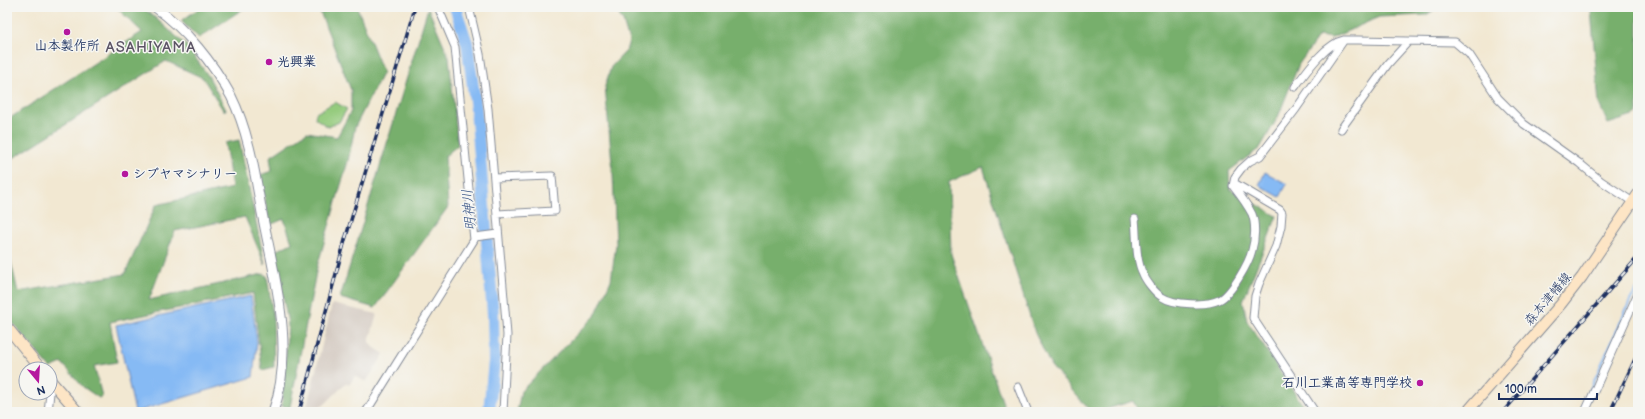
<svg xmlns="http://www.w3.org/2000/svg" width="1645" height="419" font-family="'Balsamiq Sans','Klee One',sans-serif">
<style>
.industrial{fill:#cec2b9}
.green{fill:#94cb7d;stroke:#587d6e}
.forest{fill:#77af6c;stroke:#496f65}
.water{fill:#86baf4;stroke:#5074a9}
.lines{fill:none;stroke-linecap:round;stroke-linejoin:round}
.stream{stroke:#86baf4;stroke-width:2}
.river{stroke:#86baf4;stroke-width:12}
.minor-casing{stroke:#868c98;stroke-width:9}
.tertiary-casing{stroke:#868c98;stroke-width:11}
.secondary-casing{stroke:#868c98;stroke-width:12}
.minor{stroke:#fff;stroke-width:7}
.tertiary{stroke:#fff;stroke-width:9}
.secondary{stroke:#fde5c5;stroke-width:10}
.rail-casing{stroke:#1b2f5e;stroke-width:3.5}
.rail{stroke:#f6f6f2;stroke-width:2;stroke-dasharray:6;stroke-linecap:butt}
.poi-dot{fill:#b5179e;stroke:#f6f6f2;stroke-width:1.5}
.labels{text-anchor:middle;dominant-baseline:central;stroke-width:3;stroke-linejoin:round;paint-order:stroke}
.poi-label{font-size:13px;font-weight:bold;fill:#1b2f5e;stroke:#f6f6f2;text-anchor:start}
.street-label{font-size:13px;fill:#1b2f5e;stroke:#f6f6f2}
.water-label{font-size:14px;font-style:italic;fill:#365284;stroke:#f6f6f2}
.quarter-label{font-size:15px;letter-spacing:1px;fill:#5c5466;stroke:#f6f6f2}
</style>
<rect width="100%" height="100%" fill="#f6f6f2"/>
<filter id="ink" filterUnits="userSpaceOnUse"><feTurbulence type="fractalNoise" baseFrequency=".025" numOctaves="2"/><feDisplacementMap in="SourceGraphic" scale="8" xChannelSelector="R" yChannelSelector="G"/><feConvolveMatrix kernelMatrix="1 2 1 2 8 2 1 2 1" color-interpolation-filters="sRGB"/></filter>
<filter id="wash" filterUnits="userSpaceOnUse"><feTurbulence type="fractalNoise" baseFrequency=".012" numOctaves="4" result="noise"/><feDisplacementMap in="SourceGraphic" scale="16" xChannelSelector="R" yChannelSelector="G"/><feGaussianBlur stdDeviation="0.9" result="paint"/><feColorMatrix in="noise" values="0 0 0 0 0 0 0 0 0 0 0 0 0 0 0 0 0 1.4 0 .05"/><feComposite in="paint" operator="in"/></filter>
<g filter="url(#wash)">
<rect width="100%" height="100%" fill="#f2e8d2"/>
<!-- industrial -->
<path class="industrial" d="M332,304l45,10 -8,28 3,4 12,8 -18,28 -11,-6 -6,9 -3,-2 -23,23h-16z"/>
<!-- green -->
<path class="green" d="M335,102l12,7 -8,13 -11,5 -13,-9 1,-5z"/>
<!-- forest -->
<path class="forest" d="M116,7h25l10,7 36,32 22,31 17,33h-3l-20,-32 -37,-17 -159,101v-42l135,-88z
M201,7h45l-47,31 -18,-17z
M318,7h39l26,65 -28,55 -7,34 -31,106 -27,140 -8,-1 6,-82 -13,-73 17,-8 -8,-24 -14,6 -10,-50 12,-4 -2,-14 37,-25 30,5 14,-26v-21z
M614,7h819v4l-7,4 -47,2 -47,21 -13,-2 -20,28 -21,53 -18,31 -31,23 1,18 47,27 -34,85 4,20 55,83 -5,8h-158l-6,-11 -36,11h-6l-40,-46 -16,-33 -52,-166 -34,15 2,72 55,158h-489l4,-21 74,-75 16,-36 5,-36 -3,-70 -8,-88 6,-19 15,-16 3,-10 -6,-20z
M1589,7h49v104l-2,4 -28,9 -9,-20 -8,-93z
M428,8l21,49 9,88 -13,11 3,51 -73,101 -35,-10z
M239,140l26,125 -20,-48 -70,14 -26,69 114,-26 4,2 6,40 1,51 -12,3 -9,-77 -143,29 7,40 -23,4 8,30 -3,2 -16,-11 -21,-24 -12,5 -43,-52v-71l11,47 107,-18 31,-69 76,-17 -7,-45z"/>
<!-- water -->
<path class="water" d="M1265,172l22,12 -7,13 -21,-12z
M251,296l6,46 -4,35 -118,35 -19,-87z"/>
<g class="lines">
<!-- stream -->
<path class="stream" d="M1580,412l51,-113 7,-11"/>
<!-- river -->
<path class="river" d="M455,7l12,36 9,66 17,205 1,47 -5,51"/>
</g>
</g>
<g filter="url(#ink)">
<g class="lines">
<!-- minor casing -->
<g class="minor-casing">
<path id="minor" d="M469,7l11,47 8,55 18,213 1,13 -4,77
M1295,87c11,-15 30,-43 49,-47
M1341,129l47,-65 20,-22
M494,178l58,-2 3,35 -58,3
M1234,183l46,27 2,3 -1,13 -5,20 -17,38 -4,12 -2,22 62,94
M1135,219c2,17 0,39 8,55 3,7 12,19 19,23 12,8 44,9 57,3 12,-5 30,-37 33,-50 3,-10 4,-26 0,-36 -5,-10 -12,-19 -19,-28l2,-9 6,-8 9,-8 10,-5 36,-47 48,-69h14l97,2 14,12 29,44 26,26 55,39 22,18 32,21
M475,237l23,-3
M1018,387l10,25
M48,412l2,-19
M366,412l108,-172 -19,-193 -17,-40
M1585,412l53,-119"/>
</g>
<!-- tertiary casing -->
<g class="tertiary-casing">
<path id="tertiary" d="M155,7c31,22 58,56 76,89 18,36 24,78 31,117 12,63 34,136 11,199"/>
</g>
<!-- secondary casing -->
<g class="secondary-casing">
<path id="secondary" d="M7,327l34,42
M50,380l28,32
M1467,412l94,-108 21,-27 56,-83"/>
</g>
<!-- minor -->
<use href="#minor" class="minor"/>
<!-- tertiary -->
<use href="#tertiary" class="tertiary"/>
<!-- secondary -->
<use href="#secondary" class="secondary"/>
<!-- rail casing -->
<g class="rail-casing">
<path id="rail" d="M299,412l46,-172 70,-233
M1503,412l135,-155
M1610,412l28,-59"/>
</g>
<!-- rail -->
<use href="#rail" class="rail"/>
</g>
</g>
<!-- markers -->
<g class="poi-dot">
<circle cx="67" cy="32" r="4"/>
<circle cx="269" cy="62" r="4"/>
<circle cx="125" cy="174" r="4"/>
<circle cx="1420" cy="383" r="4"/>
</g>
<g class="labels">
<!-- poi labels -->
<g class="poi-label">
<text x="67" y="46" text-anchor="middle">山本製作所</text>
<text x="277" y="62">光興業</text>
<text x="133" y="174">シブヤマシナリー</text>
<text x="1412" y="383" text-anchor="end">石川工業高等専門学校</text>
</g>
<!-- street labels -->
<g class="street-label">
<text transform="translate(1548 299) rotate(-50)">森本津幡線</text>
</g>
<!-- water labels -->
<g class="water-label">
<text transform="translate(469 210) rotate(-95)">明神川</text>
</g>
<!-- quarter labels -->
<g class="quarter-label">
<text x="151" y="47">ASAHIYAMA</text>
</g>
</g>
<!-- margin -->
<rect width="1645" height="419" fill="none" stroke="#f6f6f2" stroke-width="24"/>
<!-- north arrow -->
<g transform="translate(38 381) rotate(162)"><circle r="19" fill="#f6f6f2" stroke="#9ea6b7"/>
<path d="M0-3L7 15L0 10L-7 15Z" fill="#b5179e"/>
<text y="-6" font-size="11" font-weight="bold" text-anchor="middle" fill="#1b2f5e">N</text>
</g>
<!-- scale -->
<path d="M1499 393v6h98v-6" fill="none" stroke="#1b2f5e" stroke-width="2"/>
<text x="1505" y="393" font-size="12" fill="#1b2f5e" stroke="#f6f6f2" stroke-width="3" paint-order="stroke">100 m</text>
</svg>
